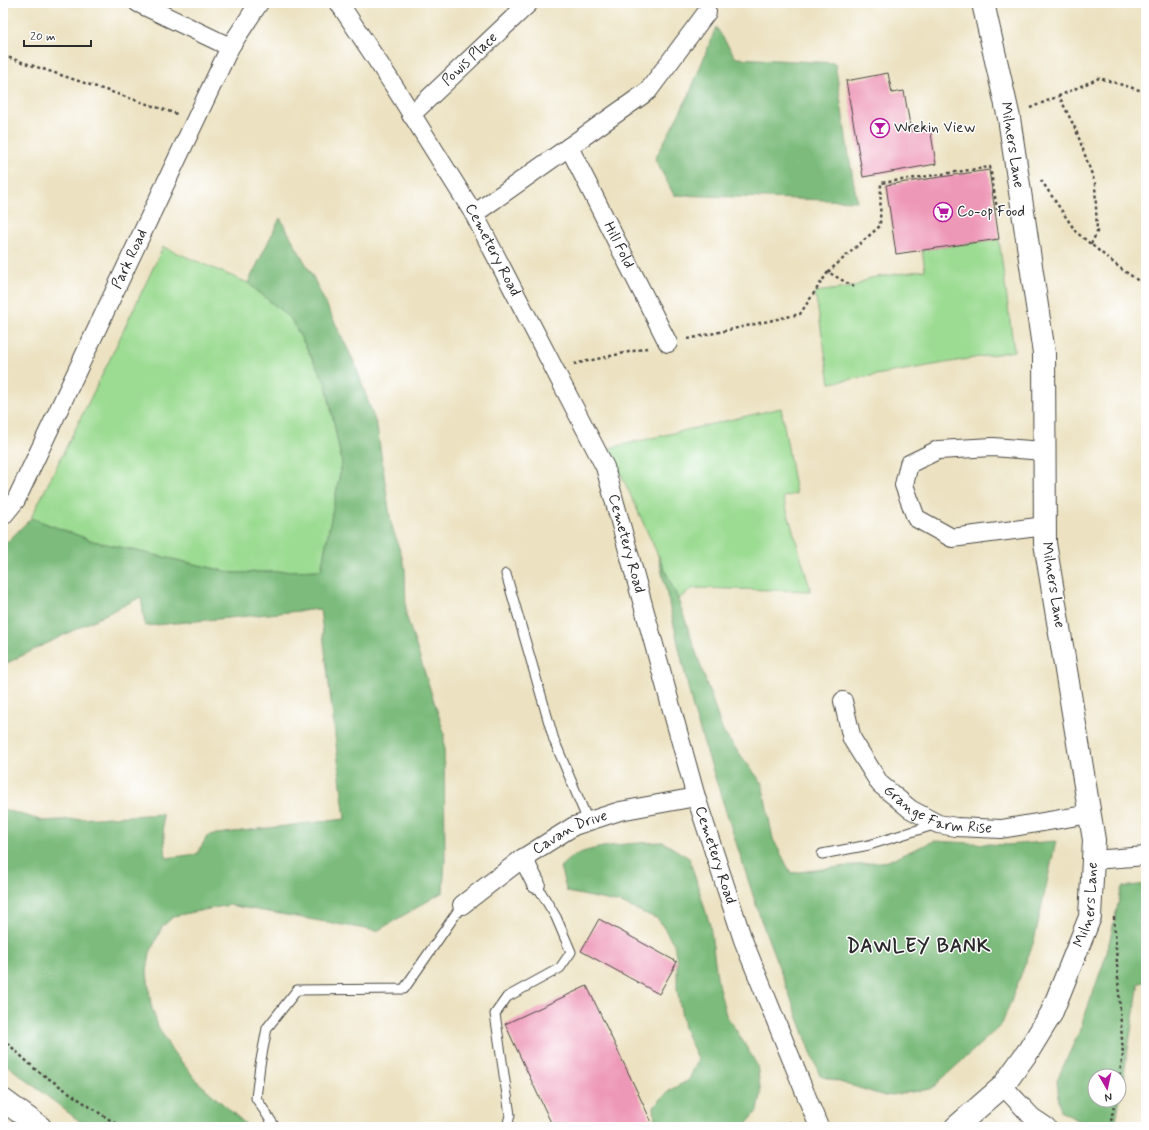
<svg xmlns="http://www.w3.org/2000/svg" width="1149" height="1130" font-family="Mynerve,sans-serif">
<style>
.green{fill:#9bdb92;stroke:#63835e}
.forest{fill:#7cbb7c;stroke:#547354;fill-rule:evenodd}
.building{fill:#ee98b7}
.lines{fill:none;stroke-linecap:round;stroke-linejoin:round}
.lane-casing{stroke:#484642;stroke-width:11}
.street-casing{stroke:#484642;stroke-width:20}
.secondary-casing{stroke:#484642;stroke-width:24}
.path{stroke:#484642;stroke-width:2.5;stroke-dasharray:3 3;stroke-linecap:butt}
.lane{stroke:#fff;stroke-width:9}
.street{stroke:#fff;stroke-width:18}
.secondary{stroke:#fff;stroke-width:22}
.labels{text-anchor:middle;dominant-baseline:central;stroke-width:3;stroke-linejoin:round;paint-order:stroke}
.street-label{font-size:15px;fill:#2b2b2b;stroke:#fff}
.poi-label{font-size:15px;fill:#2b2b2b;stroke:#fff;text-anchor:start}
.district-label{font-size:19px;font-weight:bold;letter-spacing:1px;fill:#2b2b2b;stroke:#fff}
</style>
<rect width="100%" height="100%" fill="#fff"/>
<filter id="ink" filterUnits="userSpaceOnUse"><feTurbulence type="fractalNoise" baseFrequency=".025" numOctaves="2"/><feDisplacementMap in="SourceGraphic" scale="8" xChannelSelector="R" yChannelSelector="G"/><feConvolveMatrix kernelMatrix="1 2 1 2 8 2 1 2 1" color-interpolation-filters="sRGB"/></filter>
<filter id="wash" filterUnits="userSpaceOnUse"><feTurbulence type="fractalNoise" baseFrequency=".012" numOctaves="4" result="noise"/><feDisplacementMap in="SourceGraphic" scale="16" xChannelSelector="R" yChannelSelector="G"/><feGaussianBlur stdDeviation="0.9" result="paint"/><feColorMatrix in="noise" values="0 0 0 0 0 0 0 0 0 0 0 0 0 0 0 0 0 1.4 0 .05"/><feComposite in="paint" operator="in"/></filter>
<g filter="url(#wash)">
<rect width="100%" height="100%" fill="#ece2c1"/>
<!-- green -->
<path class="green" d="M999,239l15,112 -184,32 -15,-91 39,-5 16,-9 55,-8 -3,-20z
M163,247l85,36 43,36 35,65 16,79 -21,107 -87,3 -141,-32 -62,-23 77,-155z
M781,408l15,86 -13,3 28,94 -117,-3 -16,11 -69,-151z"/>
<!-- forest -->
<path class="forest" d="M716,27l20,31 99,5 13,87 9,51 -183,-6 -19,-36 34,-64z
M280,218l31,55 44,91 22,63 14,96 14,44 1,48 38,117 1,129 -2,31 -66,39 -148,-26 -55,11 -12,11 -12,26 -3,19 4,33 7,21 12,22 28,34 51,45h-162l-84,-65v-253l40,12 119,-7 4,44 31,-4 11,-19 137,-16 -25,-210 -175,17 -4,-29 -138,68v-119l28,-28 62,23 141,32 87,-3 21,-107 -16,-79 -35,-65 -43,-36z
M658,555l20,44 45,133 39,51 11,56 18,34 97,-12 46,-20 73,4 49,-4 -22,100 -32,83 -71,65 -46,7 -65,-20 -59,-156 -68,-211z
M663,842l26,16 21,67 8,59 8,31 12,18 19,32 4,30 -3,15 -14,17h-89l-1,-21 16,-16 19,-10 9,-21 -14,-31 -7,-39v-27l-3,-18 -16,-25 -37,-16 -54,-11 -7,-25c5,-4 9,-9 15,-12 25,-11 61,-12 88,-13z
M1146,884v98l-7,1 -24,144h-24l-31,-16 -3,-31 22,-48 27,-76 16,-69zM1095,1076h24v24h-24z"/>
<g id="blocks">
<!-- building -->
<path class="building" d="M888,73l4,20 12,-2 7,40 19,-4 6,37 -73,13 -17,-96z
M989,170l10,69 -103,15 -10,-69z
M599,919l78,43 -18,32 -78,-43z
M587,986l67,141h-101l-48,-103z"/>
</g>
</g>
<g filter="url(#ink)">
<use href="#blocks" fill-opacity="0" stroke="#484642" stroke-width="1"/>
<g class="lines">
<!-- lane casing -->
<g class="lane-casing">
<path id="lane" d="M506,574l48,166 34,81
M822,854l47,-9 68,-21
M275,1127l-19,-29 4,-33 7,-37 30,-38 107,-1 58,-84
M507,1127l3,-12 -15,-101 12,-17 53,-29 11,-16 -15,-35 -20,-33"/>
</g>
<!-- street casing -->
<g class="street-casing">
<g id="street">
<path d="M138,3l92,44"/>
<path id="s1" d="M339,3l55,83 80,128 131,253 91,330 47,143 76,187"/>
<path id="s2" d="M411,115l118,-112"/>
<path id="s3" d="M569,147l99,196"/>
<path d="M474,214l174,-123 59,-79"/>
<path d="M1044,451l-51,-4 -55,3 -29,14 -5,21 12,33 36,20 93,-12"/>
<path id="s4" d="M3,516l13,-16 214,-453 29,-44"/>
<path id="s5" d="M843,701l9,38 28,45 30,25 28,15 18,3 45,2 89,-15"/>
<path d="M523,858l13,26"/>
<path d="M1093,860l53,-4"/>
<path id="s6" d="M462,905l61,-47 51,-32 46,-15 76,-14"/>
<path d="M1003,1086l29,31 15,10"/>
</g>
</g>
<!-- secondary casing -->
<g class="secondary-casing">
<g id="secondary">
<path d="M3,1100l37,27"/>
<path id="s7" d="M956,1127l47,-41 26,-36 22,-36 39,-97 4,-77 -49,-297 -1,-190 -35,-235 -26,-115"/>
</g>
</g>
<!-- path -->
<path class="path" d="M3,58l4,-1 170,57
M1030,108l29,-12
M1041,180l35,52 44,36 26,18
M1091,244l6,-12 -2,-49 -19,-53 -17,-34 40,-18 47,14
M854,287l-26,-15 52,-46 1,-43 109,-16 7,42 4,-1
M688,339l112,-25 28,-42
M574,364l73,-16
M1114,917l9,138 -4,23
M3,1039l32,30 52,36 34,22
M784,1127l7,-5
M1110,1127l5,-27"/>
<!-- lane -->
<use href="#lane" class="lane"/>
<!-- street -->
<use href="#street" class="street"/>
<!-- secondary -->
<use href="#secondary" class="secondary"/>
</g>
</g>
<!-- icons -->
<defs>
<g id="bar-ring" transform="scale(1)"><circle r="9.5" fill="#fff" stroke="#b5179e" stroke-width="1.5"/><path d="M-6-5H6L.8 .8V4.5H3.5V6h-7V4.5H-.8V.8Z" fill="#b5179e"/></g>
<g id="supermarket-ring" transform="scale(1)"><circle r="9.5" fill="#fff" stroke="#b5179e" stroke-width="1.5"/><path d="M-6-5.5h2.5l.6 2H6L4.5 2H-2.5L-4.4-4H-6ZM-1.5 3.2a1.3 1.3 0 1 0 .1 0ZM3 3.2a1.3 1.3 0 1 0 .1 0Z" fill="#b5179e"/></g>
</defs>
<g fill-rule="evenodd">
<use href="#bar-ring" x="880" y="128"/>
<use href="#supermarket-ring" x="943" y="212"/>
</g>
<g class="labels">
<!-- street labels -->
<g class="street-label">
<text stroke="none"><textPath href="#s2" startOffset="81">Powis Place</textPath></text>
<text transform="translate(1012 145) rotate(81)">Milners Lane</text>
<text stroke="none"><textPath href="#s3" startOffset="110">Hill Fold</textPath></text>
<text stroke="none"><textPath href="#s1" startOffset="291">Cemetery Road</textPath></text>
<text stroke="none"><textPath href="#s4" startOffset="287">Park Road</textPath></text>
<text stroke="none"><textPath href="#s1" startOffset="615">Cemetery Road</textPath></text>
<text transform="translate(1053 585) rotate(81)">Milners Lane</text>
<text stroke="none"><textPath href="#s5" startOffset="158">Grange Farm Rise</textPath></text>
<text stroke="none"><textPath href="#s6" startOffset="131">Cavan Drive</textPath></text>
<text stroke="none"><textPath href="#s1" startOffset="939">Cemetery Road</textPath></text>
<text stroke="none"><textPath href="#s7" startOffset="265">Milners Lane</textPath></text>
</g>
<!-- poi labels -->
<g class="poi-label">
<text x="894" y="128">Wrekin View</text>
<text x="957" y="212">Co-op Food</text>
</g>
<!-- district labels -->
<g class="district-label">
<text x="919" y="946">DAWLEY BANK</text>
</g>
</g>
<!-- margin -->
<rect width="1149" height="1130" fill="none" stroke="#fff" stroke-width="16"/>
<!-- north arrow -->
<g transform="translate(1107 1088) rotate(171)"><circle r="19" fill="#ffffff" stroke="#aaaaaa"/>
<path d="M0-3L7 15L0 10L-7 15Z" fill="#b5179e"/>
<text y="-6" font-size="11" font-weight="bold" text-anchor="middle" fill="#2b2b2b">N</text>
</g>
<!-- scale -->
<path d="M24 40v6h67v-6" fill="none" stroke="#2b2b2b" stroke-width="2"/>
<text x="30" y="40" font-size="12" fill="#2b2b2b" stroke="#ffffff" stroke-width="3" paint-order="stroke">20 m</text>
</svg>
